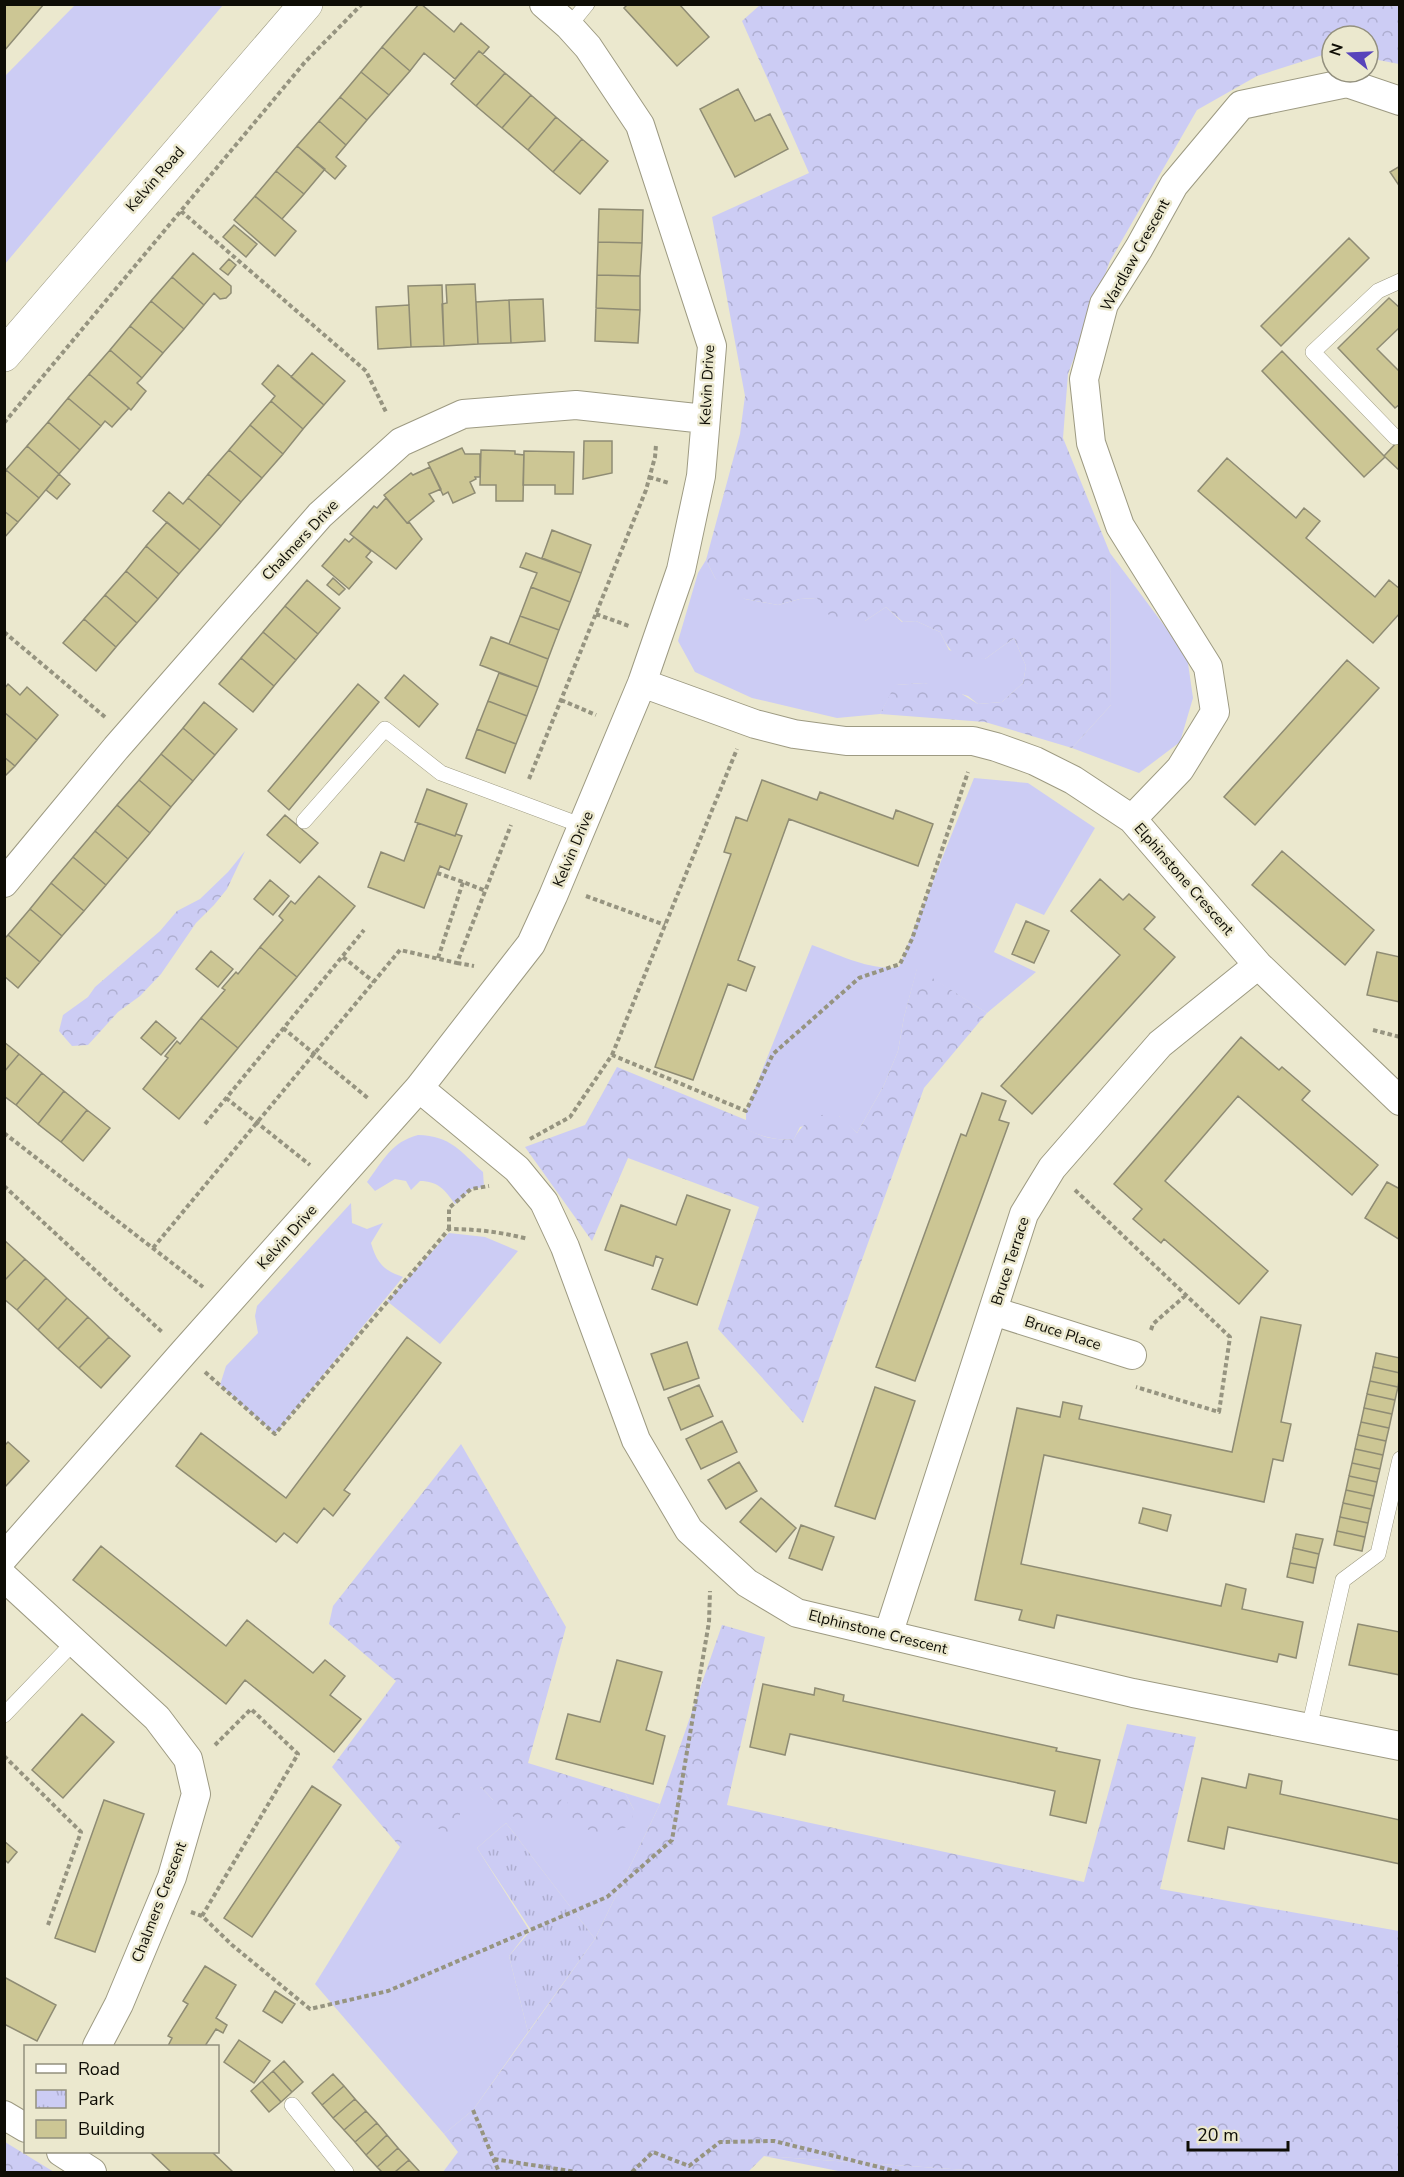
<svg xmlns="http://www.w3.org/2000/svg" width="1404" height="2177" font-family="'Nunito Sans',sans-serif">
<style>
.green{fill:#ccccf4}
.forest{fill:url(#forest-crowns)}
.park{fill:url(#park-tufts)}
.building{fill:#ccc694;stroke:#8f8c74;stroke-width:1.5}
.lines{fill:none;stroke-linecap:round;stroke-linejoin:round}
.lane-casing{stroke:#9d9a82;stroke-width:16}
.street-casing{stroke:#9d9a82;stroke-width:30}
.secondary-casing{stroke:#9d9a82;stroke-width:34}
.path{stroke:#969480;stroke-width:4;stroke-dasharray:4.5 3;stroke-linecap:butt}
.lane{stroke:#fff;stroke-width:15}
.street{stroke:#fff;stroke-width:28}
.secondary{stroke:#fff;stroke-width:33}
.labels{text-anchor:middle;dominant-baseline:central;stroke-width:5;stroke-linejoin:round;paint-order:stroke}
.street-label{font-size:15px;fill:#0e0d05;stroke:#ebe8ce}
</style>
<defs>
<pattern id="forest-crowns" width="20" height="18" patternUnits="userSpaceOnUse" patternTransform="scale(1.5)"><rect width="20" height="18" fill="#ccccf4"/><path d="M2 6a3 3 0 1 1 6 0M12 15a3 3 0 1 1 6 0" fill="none" stroke="#aeaed0"/></pattern>
<pattern id="park-tufts" width="24" height="20" patternUnits="userSpaceOnUse" patternTransform="scale(1.5)"><rect width="24" height="20" fill="#ccccf4"/><path d="M3 7l-1-3M5 7V3M7 7l1-3M15 17l-1-3M17 17v-4M19 17l1-3" fill="none" stroke="#aeaed0"/></pattern>
</defs>
<rect width="100%" height="100%" fill="#ebe8ce"/>
<!-- green -->
<path class="green" d="M75,5h148l-218,259v-188z
M1110,553l77,103 6,42 -13,44 -41,31 -67,-25 39,-43z
M706,560l9,18 30,21 33,6 22,-6 17,-1 48,23 21,-14 16,15 14,-1 24,11 9,18 36,9 29,-21 12,28 -3,17 -21,19 -24,2 -10,-8 -44,-13 -28,2 -16,29 -43,4 -85,-20 -57,-26 -17,-31 20,-68z
M974,778l54,5 67,45 -51,87 -28,-12 -22,49 42,20 -49,41 -70,-44 -13,48 -6,34 -14,34 -27,48 -18,-17 -39,11 -6,12c-16,2 -33,-2 -48,-10v-18l66,-166c28,10 58,26 87,22z
M418,1135c33,1 42,16 65,37l1,15 -13,2 -16,15c-10,-14 -17,-23 -35,-23l-9,9 -5,-9 -11,-2 -20,12 -8,-9c16,-21 24,-40 51,-47z
M351,1203l1,20 15,6 16,-6 -12,20c6,20 12,27 32,34l-128,157 -55,-49 6,-19 32,-33 -3,-17 2,-10z
M449,1233l36,4 33,14 -78,93 -53,-43z
M481,1787l12,13 71,-9 70,19 -9,-17 35,11 -65,135 -89,-116 -29,25 52,82 -20,26 19,76 -55,78 -29,24 -129,-150 85,-137 9,-41 50,-10z
M764,2156l231,16h-152z"/>
<!-- forest -->
<path class="forest" d="M760,5h639v59l-31,-6v-22h-36v16l-75,24 -60,34 -87,151 -42,113 -5,64 47,115 1,152 -39,43 -87,-26 -105,-8 15,-29 29,-2 28,5 26,16 24,-2 21,-19 3,-17 -12,-28 -29,21c-27,-1 -33,-1 -45,-27l-24,-11 -13,1 -17,-15 -21,14h-32l-16,-23 -17,1 -22,6 -33,-6 -13,-6 -17,-15 -9,-18 34,-126 5,-38 -33,-179 97,-44 -67,-152z
M245,851l-18,38 -13,16 -18,18 -35,51 -21,22 -22,16 -30,33 -16,1 -13,-15 4,-16 25,-18 7,-10 65,-56 17,-20 23,-12 28,-27z
M917,968l70,45 -63,75 -121,335 -85,-94 41,-122 -131,-49 -36,83 -67,-94 60,-22 32,-58 129,53 1,9c14,8 31,12 47,10 8,-16 25,-30 45,-23 6,3 13,12 18,17l27,-48 14,-34 6,-34z
M461,1444l105,183 -38,136 97,30 9,17 -4,16 -30,10 -26,-14 -10,-30 -4,12 -12,21c-37,-3 -43,-12 -67,-38l-11,9 -10,1v25l-9,13 -32,-16 -10,-12 -4,25 -5,15 -68,-80 64,-86 -67,-57 4,-18z
M722,1625l43,12 -38,168 357,77 43,-158 69,13 -36,152 239,42v241h-404l-231,-16 -16,16h-305l15,-20 -14,-18 29,-24 122,-171 65,-135z
M5,2142l49,30h-49z"/>
<!-- park -->
<path class="park" d="M506,1823l89,116 -67,93 -19,-76 22,-26 -54,-82z"/>
<!-- building -->
<path class="building" d="M4,4h40l-40,47z
M419,4h2l33,28 7,-9 28,24 -6,7 -4,-3 -24,28 -31,-26 -14,18 -28,-24z
M628,4h51l30,33 -32,29 -53,-58z
M382,47l28,24 -21,24 -28,-23z
M479,51l26,22 -29,33 -25,-22z
M361,72l28,23 -22,25 -27,-23z
M505,73l26,22 -29,33 -26,-22z
M738,89l17,32 15,-7 18,35 -53,28 -35,-68z
M531,95l25,22 -28,33 -26,-22z
M340,97l27,23 -21,25 -27,-24z
M556,117l26,22 -29,33 -25,-22z
M319,121l27,24 -10,12 10,9 -11,13 -38,-33z
M582,139l26,22 -28,33 -27,-22z
M297,146l28,23 -21,25 -28,-23z
M1400,166v21l-10,-15z
M276,171l28,23 -22,25 -27,-23z
M255,196l41,35 -21,25 -41,-36z
M599,209l44,1 -1,33 -44,-1z
M234,225l23,19 -11,13 -23,-20z
M1349,238l20,20 -88,88 -20,-20z
M598,242l44,1 -2,33 -43,-1z
M193,253l38,33v7l-5,5 -6,1 -6,-6 -10,12 -32,-28z
M229,259l7,6 -8,10 -8,-6z
M597,275l43,1v34l-44,-2z
M172,277l32,28 -20,24 -33,-28z
M475,284l3,60 -34,2 -2,-42 5,-1 -1,-18z
M442,285l2,61 -33,1 -3,-61z
M1389,298l11,10v19l-23,22 23,23v32l-5,4 -57,-60z
M543,299l2,42 -34,2 -2,-43z
M509,300l2,43 -33,1 -2,-42z
M151,301l33,28 -21,24 -33,-27z
M409,305l2,42 -33,2 -2,-42z
M596,308l44,2 -2,33 -43,-2z
M130,326l33,27 -21,25 -32,-28z
M110,350l32,28 -5,5 9,8 -15,19 -42,-36z
M1282,351l103,106 -21,20 -102,-106z
M312,353l33,28 -21,24 -33,-28z
M278,365l46,40 -21,24 -32,-28 4,-5 -13,-12z
M89,374l40,34 -17,19 -7,-6 -4,5 -33,-28z
M68,398l33,28 -21,24 -32,-28z
M271,401l32,28 -20,25 -33,-29z
M48,422l32,28 -21,24 -32,-28z
M250,425l33,29 -21,24 -33,-28z
M1400,439v32l-16,-15z
M584,441h28v32l-29,6z
M27,446l32,28 -20,24 -33,-28z
M462,448l3,6h15v23h-5l1,2 -6,3 5,11 -22,10 -5,-11 -5,3 -15,-32z
M229,450l33,28 -21,24 -33,-28z
M481,450l34,1v3l9,1 -1,46h-27v-16h-16z
M524,451l50,1 -1,42h-18v-9h-32z
M1227,458l69,60 8,-10 16,13 -14,17 69,59 14,-17 11,9v24l-27,30 -175,-152z
M430,467l11,22 -12,5 5,7 -27,22 -23,-28 27,-22 2,2z
M6,470l33,28 -21,24 -14,-11v-38z
M59,474l11,10 -13,15 -11,-9z
M208,474l33,28 -20,24 -33,-28z
M169,492l14,12 5,-6 33,28 -21,24 -47,-39z
M386,498l21,25 2,-1 13,17 -26,30 -46,-35 24,-28 3,2z
M4,511l14,11 -14,16z
M167,522l33,28 -21,24 -33,-28z
M552,530l39,15 -10,28 -39,-15z
M354,537l17,14 -5,6 6,5 -23,27 -27,-23 23,-27 4,3z
M146,546l33,28 -21,25 -32,-28z
M526,553l55,20 -11,29 -39,-15 6,-14 -17,-6z
M126,571l32,28 -21,24 -32,-28z
M333,578l12,11 -6,6 -12,-10z
M307,580l33,28 -22,26 -33,-28z
M531,587l39,15 -11,28 -39,-14z
M105,595l32,28 -21,24 -32,-28z
M285,606l33,28 -22,26 -33,-28z
M520,616l39,14 -11,29 -39,-15z
M84,619l32,28 -20,24 -33,-28z
M263,632l33,28 -22,26 -33,-28z
M491,637l57,22 -10,28 -58,-22z
M241,658l33,28 -21,26 -34,-28z
M1347,660l32,28 -124,137 -31,-28z
M499,673l39,14 -11,29 -39,-15z
M404,675l34,29 -19,23 -34,-29z
M8,684l12,11 7,-8 31,28 -21,25 -33,-28v-23z
M358,684l21,18 -90,108 -21,-19z
M488,701l39,15 -11,28 -39,-15z
M204,702l33,27 -22,26 -32,-27z
M5,713l32,27 -22,26 -11,-9z
M183,728l32,27 -22,26 -32,-27z
M477,729l39,15 -11,29 -39,-15z
M161,754l32,27 -22,26 -32,-27z
M4,757l11,9 -11,11z
M139,780l32,27 -21,26 -33,-28z
M762,780l55,20 3,-8 73,27 3,-9 37,14 -15,42 -129,-47 -51,141 17,7 -9,24 -18,-7 -35,96 -38,-13 76,-213 -7,-2 12,-35 11,4z
M427,789l40,15 -12,32 -40,-14z
M117,805l33,28 -22,26 -33,-28z
M285,815l33,28 -18,20 -33,-28z
M418,823l37,13 1,-2 6,2 -13,34 -9,-4 -16,42 -56,-21 13,-35 23,9z
M95,831l33,28 -22,26 -33,-28z
M1282,851l92,79 -29,35 -93,-80z
M73,857l33,28 -22,26 -33,-28z
M319,876l36,30 -58,71 -37,-30 23,-27 -4,-4 12,-15 4,3z
M1100,879l23,21 6,-6 26,23 -11,12 31,28 -143,157 -31,-28 119,-131 -49,-44z
M270,880l19,16 -16,19 -19,-16z
M51,883l33,28 -22,25 -32,-27z
M30,909l32,27 -22,26 -32,-27z
M1026,921l23,10 -15,32 -22,-9z
M8,935l32,27 -22,26 -14,-12v-37z
M260,947l37,30 -59,71 -37,-30 24,-28 -3,-2 14,-16 2,2z
M211,951l22,18 -15,18 -22,-18z
M1377,952l23,5v45l-33,-7z
M201,1018l37,30 -59,71 -36,-30 25,-31 -3,-2 12,-15 3,3z
M156,1021l20,17 -15,17 -20,-17z
M1241,1037l38,33 3,-3 28,24 -8,9 76,65 -26,30 -114,-99 -73,85 103,90 -29,33 -75,-65 -3,4 -28,-24 9,-10 -28,-25z
M4,1042l15,12 -15,18z
M19,1054l23,19 -26,32 -12,-9v-24z
M42,1073l22,18 -26,33 -22,-19z
M64,1091l23,19 -26,32 -23,-18z
M982,1093l24,8 -7,19 10,3 -94,258 -39,-14 85,-233 5,2z
M87,1110l23,18 -27,33 -22,-19z
M1387,1182l13,7v51l-35,-22z
M687,1195l43,15 -33,95 -45,-16 11,-30 -7,-3 -3,10 -48,-16 16,-45 55,20z
M4,1240l21,19 -21,22z
M25,1259l21,19 -29,32 -13,-11v-18z
M46,1278l21,20 -29,32 -21,-20z
M67,1298l21,19 -30,32 -20,-19z
M88,1317l21,20 -30,31 -21,-19z
M1261,1317l40,8 -20,97 10,2 -8,37 -10,-2 -9,43 -220,-47 -23,109 200,42 5,-22 20,5 -4,20 61,13 -7,36 -17,-4 -2,8 -220,-47 -3,13 -35,-8 3,-10 -47,-10 42,-192 43,9 3,-15 19,4 -3,13 153,33z
M109,1337l21,19 -29,32 -22,-20z
M407,1337l34,26 -97,127 6,4 -17,22 -9,-8 -27,35 -13,-10 -8,9 -100,-76 25,-33 85,65z
M687,1342l12,36 -35,12 -13,-36z
M1376,1353l24,5v15l-27,-6z
M1373,1367l27,6 -2,14 -28,-6z
M1370,1381l28,6 -3,13 -28,-6z
M699,1385l14,31 -32,14 -13,-32z
M875,1387l40,14 -40,118 -40,-13z
M1367,1394l28,6 -3,14 -28,-6z
M1364,1408l28,6 -3,14 -28,-6z
M722,1421l15,31 -36,17 -15,-30z
M1361,1422l28,6 -3,13 -28,-6z
M1358,1435l28,6 -3,14 -28,-6z
M8,1442l21,19 -25,27v-42z
M1355,1449l28,6 -3,14 -28,-6z
M739,1462l18,29 -31,18 -18,-29z
M1352,1463l28,6 -3,13 -28,-6z
M1349,1476l28,6 -3,14 -28,-6z
M1346,1490l28,6 -3,13 -28,-6z
M761,1498l35,30 -20,24 -36,-30z
M1343,1503l28,6 -3,14 -28,-6z
M1143,1508l28,7 -4,16 -28,-8z
M1340,1517l28,6 -3,14 -28,-6z
M801,1525l33,12 -12,33 -33,-12z
M1337,1531l28,6 -3,14 -28,-6z
M1296,1534l27,5 -4,15 -26,-6z
M101,1546l125,100 21,-26 66,53 12,-13 20,16 -15,19 31,24 -27,33 -89,-72 -19,24 -153,-124z
M1293,1548l26,6 -3,14 -26,-5z
M1290,1563l26,5 -3,15 -26,-6z
M1358,1624l42,8v43l-51,-10z
M617,1660l45,12 -16,58 19,6 -12,48 -97,-25 12,-45 32,8z
M763,1684l51,11 1,-7 29,7 -1,6 214,47 -1,3 44,9 -14,63 -36,-8 5,-24 -265,-57 -5,21 -35,-8z
M82,1714l32,28 -51,56 -31,-28z
M1249,1774l33,7 -2,13 120,26v44l-172,-37 -4,22 -36,-8 14,-63 44,10z
M312,1786l29,19 -89,132 -28,-19z
M104,1800l40,14 -49,138 -40,-14z
M4,1841l13,11 -9,11 -4,-4z
M205,1966l31,19 -20,33 11,7 -4,8 -7,-4 -11,17h-37l4,-8 -4,-2 20,-32 -5,-3z
M4,1977l52,28 -19,36 -33,-17z
M275,1991l20,13 -13,19 -19,-12z
M239,2040l31,21 -16,22 -30,-21z
M284,2061l19,21 -11,10 -19,-21z
M273,2071l19,21 -11,10 -19,-21z
M333,2074l11,12 -22,19 -10,-12z
M262,2081l19,21 -12,10 -18,-21z
M344,2086l11,13 -22,19 -11,-13z
M355,2099l11,12 -22,19 -11,-12z
M366,2111l11,12 -22,19 -11,-12z
M377,2123l10,12 -21,20 -11,-13z
M387,2135l11,13 -21,19 -11,-12z
M398,2148l11,12 -14,12h-13l-5,-5z
M150,2152h62l21,20h-62z
M409,2160l11,12h-25z"/>
<g class="lines">
<!-- lane casing -->
<g class="lane-casing">
<path id="lane" d="M569,26l18,-22
M1395,437l-82,-85 65,-61 22,-10
M304,821l81,-92 56,44 142,53
M4,1715l70,-73
M1309,1728l34,-148 35,-26 22,-95
M292,2105l54,67"/>
</g>
<!-- street casing -->
<g class="street-casing">
<path id="street" d="M642,683l113,41 39,10 52,7h127l23,6 39,14 38,19 59,39 126,146 142,136
M1132,819l48,-50 35,-57 -7,-45 -88,-141 -29,-83 -7,-64 20,-75 35,-56 35,-63 67,-80 106,-22 53,18
M4,883l112,-135 204,-233 81,-73 62,-28 113,-9 129,14
M419,1088l98,81 27,33 21,45 71,193 53,90 58,53 50,30 336,80 267,53
M993,1311l139,44
M4,1557l180,-205 235,-264 112,-144 22,-48 89,-213 39,-113 20,-94 11,-130 -72,-221 -52,-78 -19,-21 -25,-22
M4,1577l153,141 31,41 8,35 -24,83 -53,127 -22,42
M888,1635l136,-421 28,-46 108,-124 98,-79
M4,2115l22,13
M61,2152l31,20"/>
</g>
<!-- secondary casing -->
<g class="secondary-casing">
<path id="secondary" d="M4,355l302,-351"/>
</g>
<!-- path -->
<path class="path" d="M181,211l185,160 21,43
M4,423l301,-361 57,-58
M649,477l20,6
M596,614l33,12
M4,632l101,85
M561,700l35,15
M529,779l117,-289 9,-33 1,-12
M437,873l26,9
M586,896l79,29
M343,957l31,25
M438,958l25,-76 23,9
M457,963l17,3
M283,1028l86,71
M1373,1030l27,7
M612,1055l125,-306
M226,1098l84,67
M205,1124l159,-194
M4,1133l199,154
M530,1139l40,-22 42,-62 134,56 27,-57 86,-76 41,-14 12,-25 56,-167
M4,1186l158,146
M1075,1190l155,147 -11,75 -83,-25
M449,1229v-21l22,-19 18,-3
M153,1248l247,-298 57,13 54,-138
M1151,1330l2,-6 33,-29
M205,1372l70,62 174,-205c27,0 52,3 79,10
M4,1756l77,76 -33,93
M191,1912l11,4 30,29 78,64 78,-18 219,-94 65,-57 37,-218 1,-31
M202,1916l96,-162 -47,-45 -36,36
M473,2110l26,62
M494,2159l82,13
M632,2172l21,-20 36,14 31,-24 54,-1 125,31"/>
<!-- lane -->
<use href="#lane" class="lane"/>
<!-- street -->
<use href="#street" class="street"/>
<!-- secondary -->
<use href="#secondary" class="secondary"/>
</g>
<g class="labels">
<!-- street labels -->
<g class="street-label">
<text transform="translate(155 179) rotate(-49)">Kelvin Road</text>
<text transform="translate(1135 255) rotate(-61)">Wardlaw Crescent</text>
<text transform="translate(707 385) rotate(-87)">Kelvin Drive</text>
<text transform="translate(300 540) rotate(-47)">Chalmers Drive</text>
<text transform="translate(573 849) rotate(-67)">Kelvin Drive</text>
<text transform="translate(1184 879) rotate(49)">Elphinstone Crescent</text>
<text transform="translate(287 1237) rotate(-48)">Kelvin Drive</text>
<text transform="translate(1010 1261) rotate(-72)">Bruce Terrace</text>
<text transform="translate(1063 1333) rotate(18)">Bruce Place</text>
<text transform="translate(878 1632) rotate(14)">Elphinstone Crescent</text>
<text transform="translate(159 1902) rotate(-69)">Chalmers Crescent</text>
</g>
</g>
<!-- border -->
<rect width="1404" height="2177" fill="none" stroke="#0e0d05" stroke-width="12"/>
<!-- legend -->
<rect x="24" y="2045" width="195" height="108" fill="#ebe8ce" stroke="#93907e" stroke-width="1.5"/>
<rect x="36" y="2064" width="30" height="9" fill="#ffffff" stroke="#93907e" stroke-width="1.5"/>
<text x="78" y="2075" font-size="18" fill="#0e0d05">Road</text>
<rect x="36" y="2090" width="30" height="18" fill="url(#park-tufts)" stroke="#93907e" stroke-width="1.5"/>
<text x="78" y="2105" font-size="18" fill="#0e0d05">Park</text>
<rect x="36" y="2120" width="30" height="18" fill="#ccc694" stroke="#93907e" stroke-width="1.5"/>
<text x="78" y="2135" font-size="18" fill="#0e0d05">Building</text>
<!-- north arrow -->
<g transform="translate(1350 54) rotate(288)"><circle r="28" fill="#ebe8ce" stroke="#93907e" stroke-width="1.5"/>
<path d="M0-4.5L10 22L0 15L-10 22Z" fill="#5743bb"/>
<text y="-9" font-size="16" font-weight="bold" text-anchor="middle" fill="#0e0d05">N</text>
</g>
<!-- scale -->
<path d="M1188 2141v9h100v-9" fill="none" stroke="#0e0d05" stroke-width="3"/>
<text x="1197" y="2141" font-size="18" fill="#0e0d05" stroke="#ebe8ce" stroke-width="4.5" paint-order="stroke">20 m</text>
</svg>
